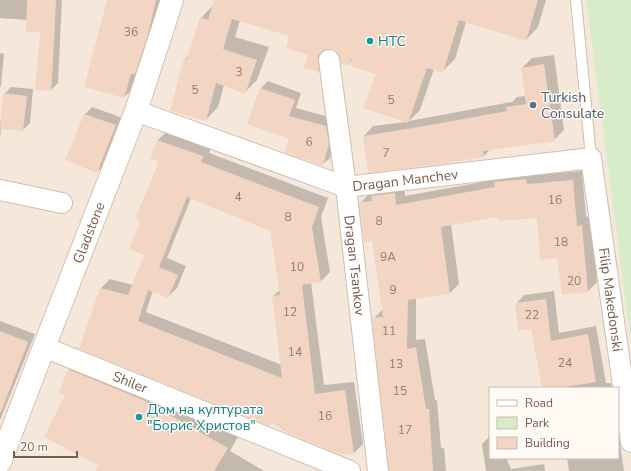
<svg xmlns="http://www.w3.org/2000/svg" width="631" height="471" font-family="'Nunito Sans',sans-serif">
<style>
.residential{fill:#f5e8da;fill-rule:evenodd}
.green{fill:#d8ecc9}
.shadow{fill:#0003;fill-rule:evenodd}
.building{fill:#f3d5c3;fill-rule:evenodd}
.lines{fill:none;stroke-linecap:round;stroke-linejoin:round}
.lane-casing{stroke:#d1beb0;stroke-width:12}
.street-casing{stroke:#d1beb0;stroke-width:22}
.secondary-casing{stroke:#d6c0b0;stroke-width:24}
.lane{stroke:#fff;stroke-width:10}
.street{stroke:#fff;stroke-width:20}
.secondary{stroke:#fff;stroke-width:22}
.culture-dot{fill:#0f9aa8;stroke:#fffaf3;stroke-width:1.5}
.service-dot{fill:#5c6f8a;stroke:#fffaf3;stroke-width:1.5}
.labels{text-anchor:middle;dominant-baseline:central;stroke-width:3;stroke-linejoin:round;paint-order:stroke}
.number-label{font-size:12px;fill:#987a6a}
.culture-label{font-size:14px;fill:#0d838f;stroke:#fffaf3;text-anchor:start}
.service-label{font-size:14px;fill:#4e5e75;stroke:#fffaf3;text-anchor:start}
.street-label{font-size:14px;fill:#7a5c4d;stroke:#fffaf3}
</style>
<rect width="100%" height="100%" fill="#fdf6ec"/>
<!-- residential -->
<path class="residential" d="M0,0h631v471h-631zM490,388h128v70h-128z"/>
<!-- green -->
<path class="green" d="M586,0h45v341z"/>
<!-- shadow -->
<path class="shadow" d="M0,0h62l-4,83 -7,7 -10,-59 -13,-11 -28,-2z
M108,0h53l-19,65 -5,5 -5,20 -8,7 -37,-10z
M215,0h331l-8,27 -12,13 -60,-18 -11,37 -13,13 -8,-3 -14,41 -11,11 103,-19 5,-5 9,-1 -4,-28 10,-10 22,-3 10,75 -10,10 -63,8 -7,8 -120,-20 9,-10 33,-4 -29,-49 -25,-12 -3,4 -10,-13 -8,-4v11l-12,12 -10,-17 -18,-19 -51,-15 -5,17 34,10 -12,33 -12,12 -21,-7 -6,22 -12,13 -21,-61 4,-4 12,-37 13,-14z
M0,53l4,1 -3,32 -1,1z
M268,81l33,12 -5,15 37,10 3,17 -6,23 -8,7 -32,-26 -29,-51z
M11,87l22,2 -3,34 -7,7 -22,-2 -1,12v-19h1l3,-27z
M92,107l31,11 -19,47 -7,7 -12,-58z
M167,131l45,16 -3,6 119,45 -7,19 9,55 -9,9 -10,1 13,103 30,-3 9,62 -9,9 -82,-31 -3,3 -189,-77 21,-60 9,-9 23,6 12,-30 -4,-34 19,-61 -2,-20zM191,198l80,32 9,60 -7,6 9,69 -136,-53 7,-21 15,6 9,-9 9,-22 -19,-8z
M535,171v4l47,-4 4,46 5,-1 6,66 -9,9 -25,3 -5,-37 -21,-41h-39l-47,8 8,60 -9,9 -34,5v42l9,-1 10,61h2l4,48h3l2,23h-56l-17,-152 10,-10 -10,-69 -13,-37 10,-10 34,-9 1,12 94,-17 6,-5z
M554,291l5,42 37,-7 10,57h5l1,5h-45l-1,-2 -12,2h-11l-11,-60 -16,-24 8,-9z
M0,321l35,13 -35,86z
M82,357l157,78 -9,16 34,20h-168l4,-7 -34,-69 3,-25z
M618,430l6,41h-55l-2,-13h51z
M490,436v22h16l5,11 33,-5 1,7h-59l-4,-27z"/>
<!-- building -->
<path class="building" d="M27,0h29l-3,62 -2,29 -16,-1 5,-58h-14z
M107,0h49l-9,38 -12,36h-4l-7,24 -40,-11z
M214,0h324l-12,41 -67,-21 -16,53 -16,-5 -19,55 -45,-15 13,-34 -24,-7 -1,-9 -2,8 -8,-2 -3,-11 -5,-4h-6l-5,2 -4,5 1,16 -15,-4 4,-13 -22,-7 3,-12 -57,-17 -9,30 34,11 -12,34 -29,-11 -10,38 -36,-10 14,-53 3,1 13,-42 8,3z
M544,64l11,77 -72,10 1,6 -43,7 -73,9 -5,-37 56,-9 88,-16 -1,-4 20,-3 -5,-36z
M260,88l35,12 -6,16 37,10 3,17 -6,23 -38,-13 4,-14 -42,-15z
M3,93l24,3 -4,35 -23,-2z
M84,114l32,11 -19,48 -32,-13z
M157,140l46,16 -2,6 118,45 -7,20 9,55 -19,3 13,109 30,-4 9,64h-14l-53,-21 -16,-11 -2,4 -190,-77 21,-61 28,7 16,-40 -15,-6 11,-28 -5,-2 24,-58 -9,-2zM187,197l83,34 10,64 -8,1 10,82 -144,-57 10,-31 20,8 10,-23 -19,-8z
M526,179l1,5 46,-4 4,46 5,-1 6,67 -26,3 -5,-37 -17,2 -3,-42 -39,3 -1,-4 -56,10 9,67 -42,6 -1,49 9,-2 10,62h3l4,62h-44l-17,-153 11,-1 -11,-76 -8,1 -5,-40 13,-1 -1,-5 24,-3 1,12 99,-18 -1,-5z
M546,299l5,42 37,-7 8,48 -37,6h-17l-11,-59 -13,2 -3,-28z
M0,331l28,11 -27,70h-1z
M68,369l75,31 85,48 -14,23h-119l3,-6 -54,-28 21,-42 -6,-2z"/>
<g class="lines">
<!-- lane casing -->
<g class="lane-casing">
<path id="lane" d="M576,0l15,158"/>
</g>
<!-- street casing -->
<g class="street-casing">
<g id="street">
<path id="s1" d="M329,60l17,127 32,284"/>
<path id="s2" d="M136,111l210,76 245,-29 40,284"/>
<path d="M0,190l62,13"/>
<path id="s3" d="M44,347l306,124"/>
</g>
</g>
<!-- secondary casing -->
<g class="secondary-casing">
<g id="secondary">
<path id="s4" d="M0,462l44,-115 92,-236 36,-111"/>
</g>
</g>
<!-- lane -->
<use href="#lane" class="lane"/>
<!-- street -->
<use href="#street" class="street"/>
<!-- secondary -->
<use href="#secondary" class="secondary"/>
</g>
<!-- markers -->
<g class="culture-dot">
<circle cx="370" cy="41" r="4"/>
<circle cx="139" cy="417" r="4"/>
</g>
<circle class="service-dot" cx="533" cy="105" r="4"/>
<g class="labels">
<!-- number labels -->
<g class="number-label">
<text x="131" y="32">36</text>
<text x="239" y="72">3</text>
<text x="195" y="90">5</text>
<text x="391" y="100">5</text>
<text x="309" y="142">6</text>
<text x="386" y="153">7</text>
<text x="238" y="197">4</text>
<text x="555" y="200">16</text>
<text x="288" y="217">8</text>
<text x="379" y="221">8</text>
<text x="561" y="242">18</text>
<text x="388" y="257">9А</text>
<text x="297" y="267">10</text>
<text x="574" y="281">20</text>
<text x="393" y="290">9</text>
<text x="290" y="312">12</text>
<text x="532" y="315">22</text>
<text x="389" y="331">11</text>
<text x="295" y="352">14</text>
<text x="565" y="363">24</text>
<text x="396" y="364">13</text>
<text x="400" y="391">15</text>
<text x="325" y="416">16</text>
<text x="405" y="430">17</text>
</g>
<!-- culture labels -->
<g class="culture-label">
<text x="378" y="41">НТС</text>
<text x="147" y="409">Дом на културата<tspan x="147" dy="16">"Борис Христов"</tspan></text>
</g>
<!-- service labels -->
<g class="service-label">
<text x="541" y="97">Turkish<tspan x="541" dy="16">Consulate</tspan></text>
</g>
<!-- street labels -->
<g class="street-label">
<text stroke="none"><textPath href="#s2" startOffset="283">Dragan Manchev</textPath></text>
<text stroke="none"><textPath href="#s4" startOffset="246">Gladstone</textPath></text>
<text stroke="none"><textPath href="#s1" startOffset="207">Dragan Tsankov</textPath></text>
<text stroke="none"><textPath href="#s2" startOffset="613">Filip Makedonski</textPath></text>
<text stroke="none"><textPath href="#s3" startOffset="93">Shiler</textPath></text>
</g>
</g>
<!-- legend -->
<rect x="489" y="387" width="130" height="72" fill="#fffaf3" stroke="#cabbb1"/>
<rect x="497" y="400" width="20" height="6" fill="#ffffff" stroke="#cabbb1"/>
<text x="525" y="407" font-size="12" fill="#7a5c4d">Road</text>
<rect x="497" y="417" width="20" height="12" fill="#d8ecc9" stroke="#cabbb1"/>
<text x="525" y="427" font-size="12" fill="#7a5c4d">Park</text>
<rect x="497" y="437" width="20" height="12" fill="#f3d5c3" stroke="#cabbb1"/>
<text x="525" y="447" font-size="12" fill="#7a5c4d">Building</text>
<!-- scale -->
<path d="M14 451v6h63v-6" fill="none" stroke="#7a5c4d" stroke-width="2"/>
<text x="20" y="451" font-size="12" fill="#7a5c4d" stroke="#fffaf3" stroke-width="3" paint-order="stroke">20 m</text>
</svg>
